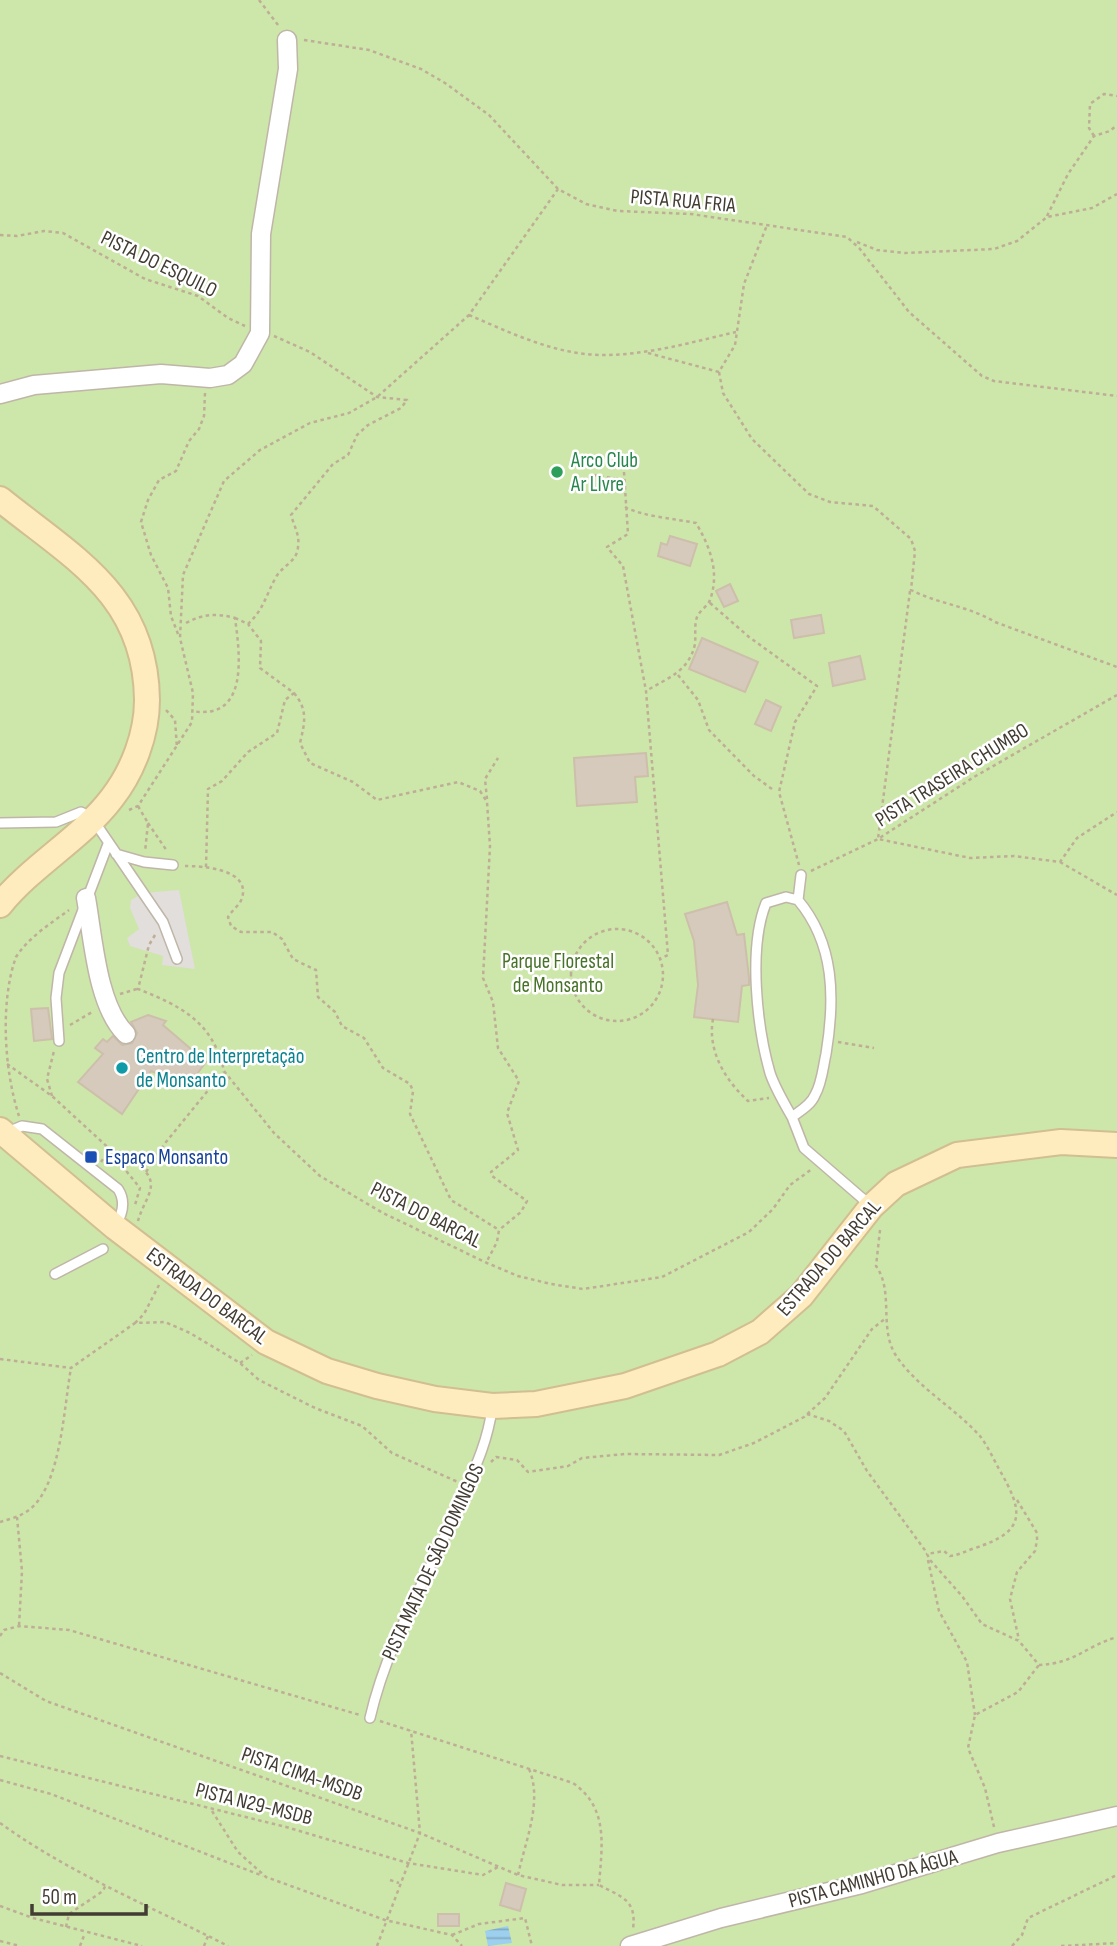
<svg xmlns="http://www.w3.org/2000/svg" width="1117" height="1946" font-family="'Sofia Sans Condensed',sans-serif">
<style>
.park{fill:#cde6aa}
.parking{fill:#e1dedb}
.water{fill:url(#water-rules)}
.building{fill:#d5cabb;stroke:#cdbfab;stroke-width:2}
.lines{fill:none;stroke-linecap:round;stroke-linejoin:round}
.lane-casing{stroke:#bfb6a8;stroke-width:12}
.street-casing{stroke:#bfb6a8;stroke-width:21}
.secondary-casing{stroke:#d1be92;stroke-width:28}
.path{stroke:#beae96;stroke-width:2.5;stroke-dasharray:3.5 3.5;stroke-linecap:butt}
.lane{stroke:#fff;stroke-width:9}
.street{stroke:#fff;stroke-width:18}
.secondary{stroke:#feecbf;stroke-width:24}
.leisure-dot{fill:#2e9e5b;stroke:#fff;stroke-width:2.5}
.culture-dot{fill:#0f9aa8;stroke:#fff;stroke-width:2.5}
.transit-dot{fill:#1a4fb4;stroke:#fff;stroke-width:2.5}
.labels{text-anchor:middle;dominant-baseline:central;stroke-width:5;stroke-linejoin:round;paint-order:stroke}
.street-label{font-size:21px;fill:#423c33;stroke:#fff}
.leisure-label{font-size:21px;fill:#27864d;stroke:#fff;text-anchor:start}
.park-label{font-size:21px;fill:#477228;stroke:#fff}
.culture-label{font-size:21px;fill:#0d838f;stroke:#fff;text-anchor:start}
.transit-label{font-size:21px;fill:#164399;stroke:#fff;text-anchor:start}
</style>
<defs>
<pattern id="water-rules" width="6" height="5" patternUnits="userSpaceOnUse" patternTransform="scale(1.75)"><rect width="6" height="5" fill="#9dd0ef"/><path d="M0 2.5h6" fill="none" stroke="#82aac2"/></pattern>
</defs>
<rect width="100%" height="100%" fill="#f1ece2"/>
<!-- park -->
<path class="park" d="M0,0h1117v1946h-1117z"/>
<!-- parking -->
<path class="parking" d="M179,890l16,79 -33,-4 1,-9 -33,-10 -3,-8 12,-9 -9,-21 1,-8 12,-7z"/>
<!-- water -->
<path class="water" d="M508,1926l4,17 -24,3 -3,-15z"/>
<!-- building -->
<path class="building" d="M670,536l27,8 -7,22 -32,-10 3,-13 6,2z
M730,584l8,17 -14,6 -8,-16z
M821,615l3,18 -30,5 -3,-18z
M702,638l56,24 -13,30 -56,-23z
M860,656l5,23 -32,7 -4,-23z
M766,700l15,7 -10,24 -16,-7z
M646,753l2,23 -13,1 2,25 -60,4 -3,-48z
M727,902l10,33 7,-1 5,44v7l-7,1 -4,36 -44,-5 4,-32 -4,-44 -9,-27z
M48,1008l4,31 -18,2 -3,-32z
M148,1015l18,6 -3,4 43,37 -18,24 -37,-15 -29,43 -44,-32 25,-28 -8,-6 8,-9 4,3 6,-6 9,9 10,-2 5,-10 -6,-11z
M506,1883l20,6 -6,22 -20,-6z
M438,1914h21v12h-21z"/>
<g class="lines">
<!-- lane casing -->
<g class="lane-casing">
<path id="lane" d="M0,823l56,-1 25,-10 11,6 71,104 14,37
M116,854l28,8 29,3
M798,900l3,-25
M59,1041l-3,-43 3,-25 49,-129
M792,1117c-8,-14 -17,-29 -22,-44 -13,-46 -22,-125 -4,-170l20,-6 12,3c37,44 37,99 28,154 -3,13 -4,29 -11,41 -4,10 -15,16 -23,22l12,31 66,57
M8,1132l14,-6 20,3 76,60c8,12 5,24 -2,36
M55,1274l48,-25
M370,1718c17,-75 58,-142 89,-213 14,-33 28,-60 33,-96"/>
</g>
<!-- street casing -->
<g class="street-casing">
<path id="street" d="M0,394l34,-9 127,-11 49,4 18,-3 15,-11 17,-31 1,-99 27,-165 -1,-29
M86,898c7,39 11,108 40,136
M630,1946l91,-28 141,-34 136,-41 119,-27"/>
</g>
<!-- secondary casing -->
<g class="secondary-casing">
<path id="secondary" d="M0,499c73,59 146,96 147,201 0,34 -14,71 -35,98 -31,41 -80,67 -112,107
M0,1130l115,97 151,115 61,29 50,15 58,13 57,7 44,-2 89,-18 93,-32 42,-22 41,-36 70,-89 25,-23 61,-29 104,-13 56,3"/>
</g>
<!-- path -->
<path class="path" d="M259,0l19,25
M304,40l65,10 52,19 24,14 44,32 69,74 28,15 32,7 73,3 156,23 13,12 49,63 73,64 12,5 123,15
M1094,136l-5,-8 1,-24 14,-10 13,2
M1047,216l21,-42 26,-38 16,-5 7,-6
M0,235l17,1 27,-5 19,2 82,46 53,17 30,22 17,8
M857,242l20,8 28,3 89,-4 23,-8 30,-24 45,-9 25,-14
M469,315c42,18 87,40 134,40 45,0 89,-13 133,-23
M648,353l71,19 16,-27 9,-61 23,-59
M719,372l4,21 29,46 57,55 21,8 43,4 38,33 4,12 -4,39c27,14 58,16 84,32l122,45
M624,472l4,62 -21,13 16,19 23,125 22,264 -8,4
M593,475l31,5
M625,507c16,9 51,12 71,16 14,24 24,49 14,77 -2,6 -10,10 -13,17 -3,9 -1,18 -2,27 -6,28 -28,34 -49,47
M910,591l-32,248 92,19 44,-2 46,6 17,-24 40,-26
M710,603l39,34 68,49 -22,36 -16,70 20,73
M235,618l13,6c16,-15 18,-29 28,-47 7,-12 21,-15 22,-30 2,-12 -4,-21 -7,-32l42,-51 15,-9 9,-20 11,-10 33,-17 6,-8 -30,-3 -67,-45 -36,-16
M186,623c16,-9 31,-10 49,-5 5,37 14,103 -43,93
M178,634l-7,-18 -3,-28 -17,-33 -10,-33 7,-22 11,-20 17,-9 13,-30 10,-12 5,-13 1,-23
M678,675l20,25 11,30 45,46 18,13
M294,693c14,17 11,29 6,50l10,20 43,19 24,18 81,-18 22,9 7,11 3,44 -7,132 10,24 5,46 21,33 -12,32 11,37 -27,22 1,4 35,25 -6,11 -22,18
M166,710l9,10 2,28
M487,799l-2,-20 13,-21
M138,806l10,17 -3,29
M129,810l9,-4 54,-84 1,-29 -13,-55 3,-63 41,-94 36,-31 50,-27 39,-10 28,-16 92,-82 89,-126
M148,823l19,28
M1060,862l57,33
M185,866c17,0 66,3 57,32 -2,7 -10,12 -14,19l3,9 10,6h31l10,7 11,20 23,11 2,27 17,15 7,14 22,12 19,30 27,16 3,7 -3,23 41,86 48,30 -2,12 -10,19
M206,867l2,-78 14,-8 26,-29 29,-19 8,-33 9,-7 -34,-25 1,-27 -13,-17
M811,871l67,-32 96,-62 143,-82
M571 975a46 46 0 1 1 92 0a46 46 0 1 1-92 0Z
M155,935l-6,10 -11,44c43,17 75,33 86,82l50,62 46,43 63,37 104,50 31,13 33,8 32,5 79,-12 87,-45 24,-23 17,-24 22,-16
M120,994l17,-5
M713,1019c-6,32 13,62 35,82l21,-3
M70,1025l24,-14
M838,1042l36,6
M7,1064l45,32 74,68 7,-4c32,24 13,33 5,61
M52,1096l-5,-17 7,-28
M19,1116c-15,-46 -19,-115 -3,-159 12,-19 35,-34 53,-47
M101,1162l8,-12
M126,1164l1,8 13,16 -5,17
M146,1172l20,-30 57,-70
M880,1230l-4,36c18,25 3,61 19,88 21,33 59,53 85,82 7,9 13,22 19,33 24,42 29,62 -24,79 -9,3 -16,7 -25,8l-6,-5 -17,3 3,6 32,36 20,28 37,17 20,24c37,-2 45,-18 78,-28
M135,1323l9,-9 15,-29
M0,1359l71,9 64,-45 30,-1 25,11 50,30 19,17 56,28 47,18 30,27 66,29
M240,1363l12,-8
M807,1414l22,7 15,10 23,40 60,82
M491,1462l5,-5 21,3 11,12 40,-6 14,-8 43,-4 94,1 35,-12 50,-26 21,-19 47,-69 14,-11
M1017,1500l20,33v7l-2,11 -18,21 -7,27 9,41
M17,1517l5,54 -3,55
M0,1522c10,-3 22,-6 30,-13 31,-24 34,-103 41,-141
M928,1560l11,51 28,51 8,53
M0,1636l4,-6 15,-4 50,4 291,85
M0,1673l46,28 374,132 98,42 44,10h37
M380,1721l193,62c36,25 29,63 26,102 22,12 38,14 34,44
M0,1756l286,71 122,36 75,12 15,-8
M0,1780l51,14 212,82
M212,1811l26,41 28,25 119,43 67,15 10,11
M0,1823c69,50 152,84 228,123
M994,1827l-9,-39 -17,-40 7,-33 43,-23 21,-27
M518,1875c7,-33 25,-74 11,-106
M390,1880l9,3
M0,1906l33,12 109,28
M66,1927l3,-13 34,-23 3,-7
M452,1935l27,-11 46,-6 7,28
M0,1941l20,5
M80,1946l5,-13
M204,1946l4,-10
M377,1946l43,-113 -9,-103
M1012,1946l10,-11 6,-17 89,-43
M1061,1946l56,-3"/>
<!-- lane -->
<use href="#lane" class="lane"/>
<!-- street -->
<use href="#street" class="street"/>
<!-- secondary -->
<use href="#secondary" class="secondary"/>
</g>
<!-- markers -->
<circle class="leisure-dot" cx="557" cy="472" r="7"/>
<circle class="culture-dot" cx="122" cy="1068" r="7"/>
<rect class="transit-dot" x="84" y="1150" width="14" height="14" rx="3.5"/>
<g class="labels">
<!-- street labels -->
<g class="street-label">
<text transform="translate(683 201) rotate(5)">PISTA RUA FRIA</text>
<text transform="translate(159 264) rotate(26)">PISTA DO ESQUILO</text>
<text transform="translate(952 775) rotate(-32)">PISTA TRASEIRA CHUMBO</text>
<text transform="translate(426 1215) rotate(27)">PISTA DO BARCAL</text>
<text transform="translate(829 1258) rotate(-49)">ESTRADA DO BARCAL</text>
<text transform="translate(207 1296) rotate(37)">ESTRADA DO BARCAL</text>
<text transform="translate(433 1562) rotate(-65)">PISTA MATA DE SÃO DOMINGOS</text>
<text transform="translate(302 1774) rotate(19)">PISTA CIMA-MSDB</text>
<text transform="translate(254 1804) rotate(14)">PISTA N29-MSDB</text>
<text transform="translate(873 1879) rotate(-15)">PISTA CAMINHO DA ÁGUA</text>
</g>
<!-- leisure labels -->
<g class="leisure-label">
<text x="571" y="460">Arco Club<tspan x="571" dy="24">Ar LIvre</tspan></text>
</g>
<!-- park labels -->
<g class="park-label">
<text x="558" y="961">Parque Florestal<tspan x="558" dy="24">de Monsanto</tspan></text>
</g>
<!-- culture labels -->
<g class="culture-label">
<text x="136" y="1056">Centro de Interpretação<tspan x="136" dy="24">de Monsanto</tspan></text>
</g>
<!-- transit labels -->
<g class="transit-label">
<text x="105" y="1157">Espaço Monsanto</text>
</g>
</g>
<!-- scale -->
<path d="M32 1904v10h114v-10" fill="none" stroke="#423c33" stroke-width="3.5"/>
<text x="42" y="1904" font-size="21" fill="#423c33" stroke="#ffffff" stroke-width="5" paint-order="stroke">50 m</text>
</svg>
